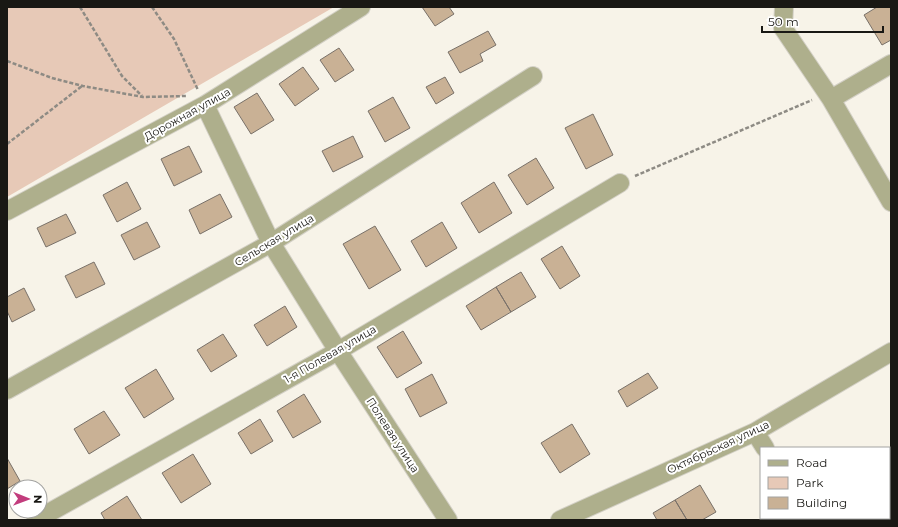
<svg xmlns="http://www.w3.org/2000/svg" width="898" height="527" font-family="Montserrat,sans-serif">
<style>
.green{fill:#e7c9b7}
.building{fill:#c9b195;stroke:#797169}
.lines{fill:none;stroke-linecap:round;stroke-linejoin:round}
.minor-casing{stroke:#d3d0c6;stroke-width:20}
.path{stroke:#8e8b84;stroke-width:2.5;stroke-dasharray:4 2;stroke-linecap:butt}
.minor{stroke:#aeaf8c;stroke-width:18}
.labels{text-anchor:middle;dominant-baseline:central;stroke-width:4;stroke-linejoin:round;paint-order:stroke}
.street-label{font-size:11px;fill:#191814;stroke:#fff}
</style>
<rect width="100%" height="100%" fill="#f7f3e8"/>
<!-- green -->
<path class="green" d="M7,7h327l-327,190z"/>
<!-- building -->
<path class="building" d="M422,7h27l5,7 -19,12z
M877,7h14v33l-9,5 -18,-30z
M488,31l8,14 -16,9 3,7 -23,12 -12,-21z
M339,48l15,22 -19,12 -15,-22z
M303,67l16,22 -24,17 -16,-22z
M445,77l9,16 -18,11 -10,-17z
M257,93l17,27 -23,14 -17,-27z
M393,97l17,31 -25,14 -17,-31z
M593,114l20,41 -27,14 -21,-41z
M353,136l10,21 -30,15 -11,-21z
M189,146l13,26 -28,14 -13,-27z
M536,158l18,30 -27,17 -19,-30z
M127,182l14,27 -24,13 -14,-27z
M494,182l18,31 -33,20 -18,-30z
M220,194l12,23 -32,17 -11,-24z
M66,214l10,19 -30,14 -9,-19z
M147,222l13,25 -26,13 -13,-25z
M442,222l15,26 -31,19 -15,-26z
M375,226l26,44 -32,19 -26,-45z
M562,246l18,30 -20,13 -19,-30z
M94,262l11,22 -29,14 -11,-22z
M521,272l15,25 -25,15 -15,-25z
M496,287l15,25 -30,18 -15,-24z
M24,288l11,22 -23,12 -5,-11v-14z
M285,306l12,21 -30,19 -13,-21z
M403,331l19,32 -25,15 -20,-31z
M223,334l14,22 -26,16 -14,-22z
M156,369l18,30 -30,19 -19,-30z
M648,373l10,15 -31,19 -9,-16z
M432,374l15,29 -27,14 -15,-28z
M304,394l17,28 -28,16 -16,-27z
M104,411l16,24 -31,19 -15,-25z
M260,419l13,22 -22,13 -13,-21z
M572,424l18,30 -30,19 -19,-30z
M193,454l18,30 -30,19 -19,-30z
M7,458l13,23 -13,8z
M700,485l16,27 -14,8h-15l-12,-20z
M127,496l15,24h-37l-4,-7z
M675,500l12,20h-30l-4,-7z"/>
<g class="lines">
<!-- minor casing -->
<g class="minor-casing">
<path id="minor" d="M784,7l-1,21 48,71 60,103
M831,99l60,-35
M205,105l66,138 67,108 110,169
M7,211l198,-106 156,-98
M7,390l264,-147 262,-167
M755,432l10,16
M808,518l1,2
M36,520l302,-169 282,-168
M560,520l195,-88 136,-80"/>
</g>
<!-- path -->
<path class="path" d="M80,7l42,69 20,20
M152,7l22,32 24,51
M7,61l45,17 31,8 60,11 43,-1
M7,144l75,-58
M635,176l177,-76"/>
<!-- minor -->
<use href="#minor" class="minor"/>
</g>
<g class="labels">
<!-- street labels -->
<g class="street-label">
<text transform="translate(187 114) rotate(-29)">Дорожная улица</text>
<text transform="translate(274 240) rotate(-31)">Сельская улица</text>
<text transform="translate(330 354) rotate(-30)">1-я Полевая улица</text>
<text transform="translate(393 435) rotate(57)">Полевая улица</text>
<text transform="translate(718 447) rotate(-25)">Октябрьская улица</text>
</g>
</g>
<!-- border -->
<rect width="898" height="527" fill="none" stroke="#191814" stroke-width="16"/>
<!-- legend -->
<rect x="760" y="447" width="130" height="72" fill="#ffffff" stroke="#a3a3a1"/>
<rect x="768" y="460" width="20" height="6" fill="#aeaf8c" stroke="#a3a3a1"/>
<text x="796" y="467" font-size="12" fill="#191814">Road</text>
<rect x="768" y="477" width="20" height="12" fill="#e7c9b7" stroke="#a3a3a1"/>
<text x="796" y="487" font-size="12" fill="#191814">Park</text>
<rect x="768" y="497" width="20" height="12" fill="#c9b195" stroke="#a3a3a1"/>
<text x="796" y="507" font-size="12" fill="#191814">Building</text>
<!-- north arrow -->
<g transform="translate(28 499) rotate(91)"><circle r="19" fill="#ffffff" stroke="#a3a3a1"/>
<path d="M0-3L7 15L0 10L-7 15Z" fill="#c23c7d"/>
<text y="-6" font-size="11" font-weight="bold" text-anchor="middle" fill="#191814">N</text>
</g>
<!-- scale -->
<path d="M762 26v6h121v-6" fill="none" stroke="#191814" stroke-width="2"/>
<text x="768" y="26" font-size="12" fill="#191814" stroke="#ffffff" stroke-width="3" paint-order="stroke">50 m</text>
</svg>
